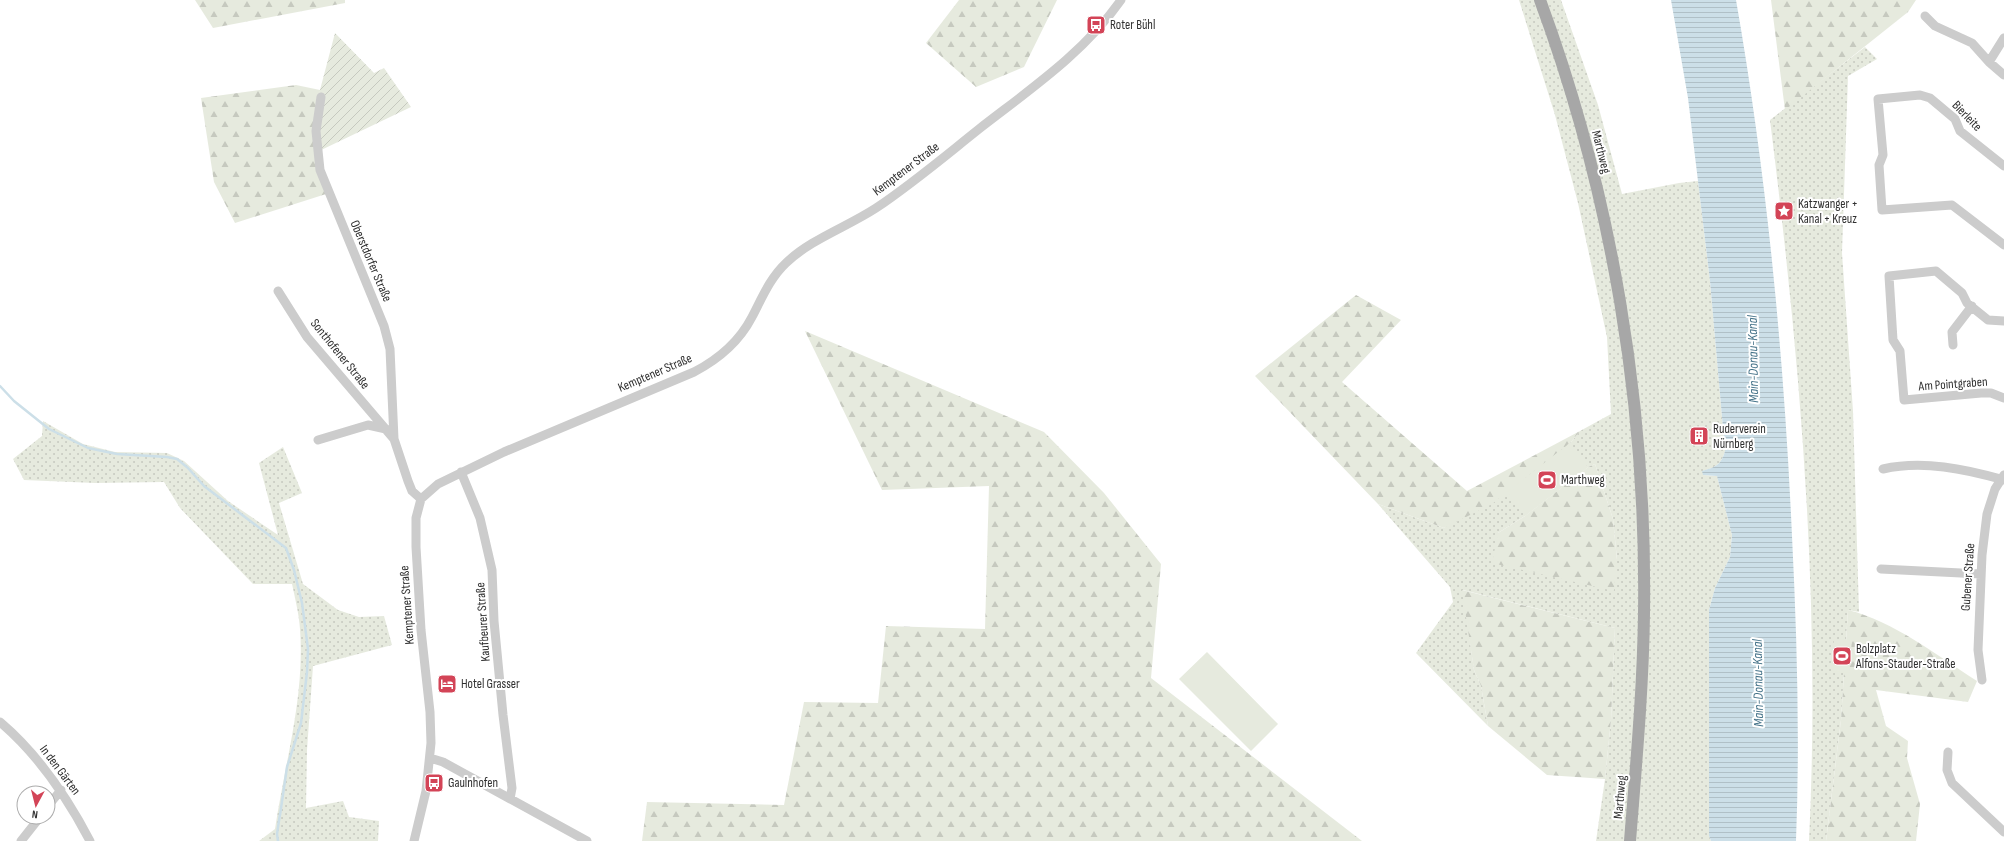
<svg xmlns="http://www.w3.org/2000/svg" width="2004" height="841" font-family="'Sofia Sans Condensed',sans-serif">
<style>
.grass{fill:url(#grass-dots);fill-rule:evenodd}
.forest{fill:url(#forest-firs)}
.garden{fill:url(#garden-furrows)}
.pitch{fill:#e6eade}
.water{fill:url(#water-rules)}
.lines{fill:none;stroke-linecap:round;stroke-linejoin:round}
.stream{stroke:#ccdfe8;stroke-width:2.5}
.minor{stroke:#ccc;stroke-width:9}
.major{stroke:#a7a7a7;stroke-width:12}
.labels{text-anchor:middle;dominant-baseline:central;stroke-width:4;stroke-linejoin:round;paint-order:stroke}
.poi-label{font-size:13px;fill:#2f2f2f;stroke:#fff;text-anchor:start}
.street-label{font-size:13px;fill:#2f2f2f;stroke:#fff}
.water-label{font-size:14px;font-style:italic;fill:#457389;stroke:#fff}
</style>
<defs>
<pattern id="grass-dots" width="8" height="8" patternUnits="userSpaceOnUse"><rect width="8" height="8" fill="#e6eade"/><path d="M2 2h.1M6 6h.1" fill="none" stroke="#c6c9bf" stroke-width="1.8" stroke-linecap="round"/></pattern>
<pattern id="forest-firs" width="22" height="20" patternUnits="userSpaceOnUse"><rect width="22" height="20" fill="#e6eade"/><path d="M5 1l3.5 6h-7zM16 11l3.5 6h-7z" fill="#c6c9bf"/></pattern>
<pattern id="garden-furrows" width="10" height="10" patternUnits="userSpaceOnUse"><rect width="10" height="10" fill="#e6eade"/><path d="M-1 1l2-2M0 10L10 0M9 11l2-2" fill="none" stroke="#c6c9bf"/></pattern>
<pattern id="water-rules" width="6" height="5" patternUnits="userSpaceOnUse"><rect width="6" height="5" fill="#ccdfe8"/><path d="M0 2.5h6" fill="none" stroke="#b0c0c7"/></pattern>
</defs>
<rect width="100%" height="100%" fill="#fff"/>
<!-- grass -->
<path class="grass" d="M1519,0h42l37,105 24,89 57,-11 19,-2 12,100 15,170c-4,14 -9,16 -22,20v4l14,1 15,59 -2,22 -15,31 -6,22v226l2,5h-115l9,-62 6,-59 4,-92 -152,-38 11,80 7,16 7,40 -72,-73 37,-51 -3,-15 -72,-83 66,24 127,-86 9,-11 31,-17 -4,-77 -29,-134 -23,-88zM1595,464l18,55 4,41 -119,-27 27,-17 63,-49z
M1865,47l12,12 -29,17 -6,177 11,158 6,201 -11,-2 -7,110 -15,121h-17c12,-242 -9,-482 -39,-721z
M43,421l40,23 32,8 52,1 17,8 44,40 50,34 -19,-72 24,-16 19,46 -23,10 24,81 35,26 21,7 25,-1 8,29 -79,21 -6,84 -1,58 37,-7 6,16 30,4 -1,20h-119l16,-12c10,-67 30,-132 25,-200 -1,-15 -5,-31 -8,-45h-39l-73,-76 -16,-26 -69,1 -71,-3 -11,-21 29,-23z"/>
<!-- forest -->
<path class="forest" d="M195,0h150v3l-132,25z
M959,0h98l-33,67 -48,20 -50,-44z
M1771,0h145l-8,12 -123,98z
M296,85l24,5 -3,62 9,42 -91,29 -21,-41 -13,-84z
M1356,295l45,25 -59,62 125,109 113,-60 -9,11 -79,62 -48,24 -66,-24 -123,-128z
M805,331l239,101 60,61 57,71 -10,114 211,163h-720l5,-39 137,3 20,-103 74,1 8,-77 99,3 4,-143 -107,4z
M1595,464l18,55 4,41 -3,31 -122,-28 6,-30 27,-17 63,-49z
M1462,590l153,38 -4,92 -6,59 -58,-4 -59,-49 -7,-40 -7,-16z
M1848,610c45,11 90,46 129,71l-9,21 -92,-12 10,36 22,15 -1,17 13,46 -4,37h-90l15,-121z"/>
<!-- garden -->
<path class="garden" d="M335,33l39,40 10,-5 27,39 -94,45 3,-62z"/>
<!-- pitch -->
<path class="pitch" d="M1570,443l18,24 -63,49 -18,-24z
M1834,639l18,1 -3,33 -17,-2z
M1207,652l71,72 -27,27 -72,-72z"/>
<!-- water -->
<path class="water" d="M1671,0h65c31,177 48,356 56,536 5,101 8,203 4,305h-85l-2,-5v-226l6,-22 15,-31 2,-22 -15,-59 -14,-1 -1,-4c14,-4 19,-6 23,-20l-15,-170 -22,-183z"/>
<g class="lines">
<!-- stream -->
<path class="stream" d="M0,386l14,15 35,28 39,19 29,6 50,3 10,2 11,9 16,18 82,62 8,22 8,33 6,46 -1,23 -6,51 -14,44 -7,48
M278,841l-1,-7 3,-20"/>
<!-- minor -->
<path class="minor" d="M1925,16l10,10 37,17 17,19 15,13
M1989,62l15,-24
M321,97l-5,34 4,39 64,156 6,23 4,90
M2004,166l-44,-35 -5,-12 -25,-21 -10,-3 -42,4 5,56 -4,10 3,45 70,-5 52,40
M278,291l29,46 87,102 14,42 4,10 9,8
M2004,321l-16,-1 -21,-17 -5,-10 -26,-22 -47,5 4,64 7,11 4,49 77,-7h10l13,5
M1953,345l-1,-13 20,-26
M318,440l50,-15 18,4
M1883,469c40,-9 82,0 121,11
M461,472l19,46 12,52 2,51 9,94 9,73 -2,11
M1881,569l100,5
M1982,680l-4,-30 4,-95 5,-41 8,-25 9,-14
M0,722c39,33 67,75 90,119
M1948,752l-1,18 5,13 52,49
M430,758l13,4 144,79
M48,806l13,-16
M21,841l19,-24
M414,841l12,-50 5,-48 -1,-31 -9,-82 -5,-83v-29l5,-19 17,-15 66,-32 190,-80c25,-13 45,-30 58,-55 10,-19 18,-39 34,-54 25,-24 61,-36 90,-55 36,-24 69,-52 103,-79 50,-39 105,-76 142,-129"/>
<!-- major -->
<path class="major" d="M1540,0c72,195 107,406 104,614 -1,76 -8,151 -14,227"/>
</g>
<!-- icons -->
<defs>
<g id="bus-square" transform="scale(1)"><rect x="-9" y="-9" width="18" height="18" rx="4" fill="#d34457" stroke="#fff"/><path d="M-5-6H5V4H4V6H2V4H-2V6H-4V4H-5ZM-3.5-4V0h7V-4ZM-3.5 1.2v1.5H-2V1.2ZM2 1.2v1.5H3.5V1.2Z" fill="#fff"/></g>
<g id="sight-square" transform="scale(1)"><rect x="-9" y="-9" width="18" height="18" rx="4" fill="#d34457" stroke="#fff"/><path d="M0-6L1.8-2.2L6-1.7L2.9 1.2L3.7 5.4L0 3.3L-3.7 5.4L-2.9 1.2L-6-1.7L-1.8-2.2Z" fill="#fff"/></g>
<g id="building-square" transform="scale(1)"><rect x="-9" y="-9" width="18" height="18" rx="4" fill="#d34457" stroke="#fff"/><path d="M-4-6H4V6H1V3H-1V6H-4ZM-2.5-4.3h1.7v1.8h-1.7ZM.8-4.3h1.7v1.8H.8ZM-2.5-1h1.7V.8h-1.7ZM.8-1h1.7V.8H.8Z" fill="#fff"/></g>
<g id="stadium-square" transform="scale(1)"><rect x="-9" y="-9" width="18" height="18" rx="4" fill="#d34457" stroke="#fff"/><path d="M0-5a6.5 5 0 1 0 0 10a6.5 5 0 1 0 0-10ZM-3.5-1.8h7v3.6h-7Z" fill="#fff"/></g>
<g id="hotel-square" transform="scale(1)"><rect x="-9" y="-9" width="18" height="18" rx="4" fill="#d34457" stroke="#fff"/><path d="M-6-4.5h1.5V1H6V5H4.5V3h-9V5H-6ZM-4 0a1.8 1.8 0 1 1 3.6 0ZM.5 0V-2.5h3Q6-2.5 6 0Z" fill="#fff"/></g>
</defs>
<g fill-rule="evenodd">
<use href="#bus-square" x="1096" y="25"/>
<use href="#sight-square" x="1784" y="211"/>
<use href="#building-square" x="1699" y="436"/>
<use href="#stadium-square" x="1547" y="480"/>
<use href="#stadium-square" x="1842" y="656"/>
<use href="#hotel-square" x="447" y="684"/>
<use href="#bus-square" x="434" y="783"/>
</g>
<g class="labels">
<!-- poi labels -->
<g class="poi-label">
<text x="1110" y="25">Roter Bühl</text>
<text x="1798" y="204">Katzwanger +<tspan x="1798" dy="15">Kanal + Kreuz</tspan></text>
<text x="1713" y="429">Ruderverein<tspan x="1713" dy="15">Nürnberg</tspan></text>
<text x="1561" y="480">Marthweg</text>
<text x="1856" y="649">Bolzplatz<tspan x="1856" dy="15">Alfons-Stauder-Straße</tspan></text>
<text x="461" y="684">Hotel Grasser</text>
<text x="448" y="783">Gaulnhofen</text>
</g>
<!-- street labels -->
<g class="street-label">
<text transform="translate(1967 116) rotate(46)">Bierleite</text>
<text transform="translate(1601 152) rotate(76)">Marthweg</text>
<text transform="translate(906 169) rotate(-37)">Kemptener Straße</text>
<text transform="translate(371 261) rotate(67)">Oberstdorfer Straße</text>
<text transform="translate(340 354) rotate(51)">Sonthofener Straße</text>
<text transform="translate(655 373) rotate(-23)">Kemptener Straße</text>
<text transform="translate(1953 384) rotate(-4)">Am Pointgraben</text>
<text transform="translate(1968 577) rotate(-86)">Gubener Straße</text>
<text transform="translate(407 605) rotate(-94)">Kemptener Straße</text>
<text transform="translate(483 622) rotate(-94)">Kaufbeurer Straße</text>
<text transform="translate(60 770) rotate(53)">In den Gärten</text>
<text transform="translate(1620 797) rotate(-85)">Marthweg</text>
</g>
<!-- water labels -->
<g class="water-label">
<text transform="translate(1753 359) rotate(-91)">Main-Donau-Kanal</text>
<text transform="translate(1758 683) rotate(-91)">Main-Donau-Kanal</text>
</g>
</g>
<!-- north arrow -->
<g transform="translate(36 805) rotate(187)"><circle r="19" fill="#ffffff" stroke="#acacac"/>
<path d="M0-3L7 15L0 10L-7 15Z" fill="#d34457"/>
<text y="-6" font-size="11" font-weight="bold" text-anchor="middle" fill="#2f2f2f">N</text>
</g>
</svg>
